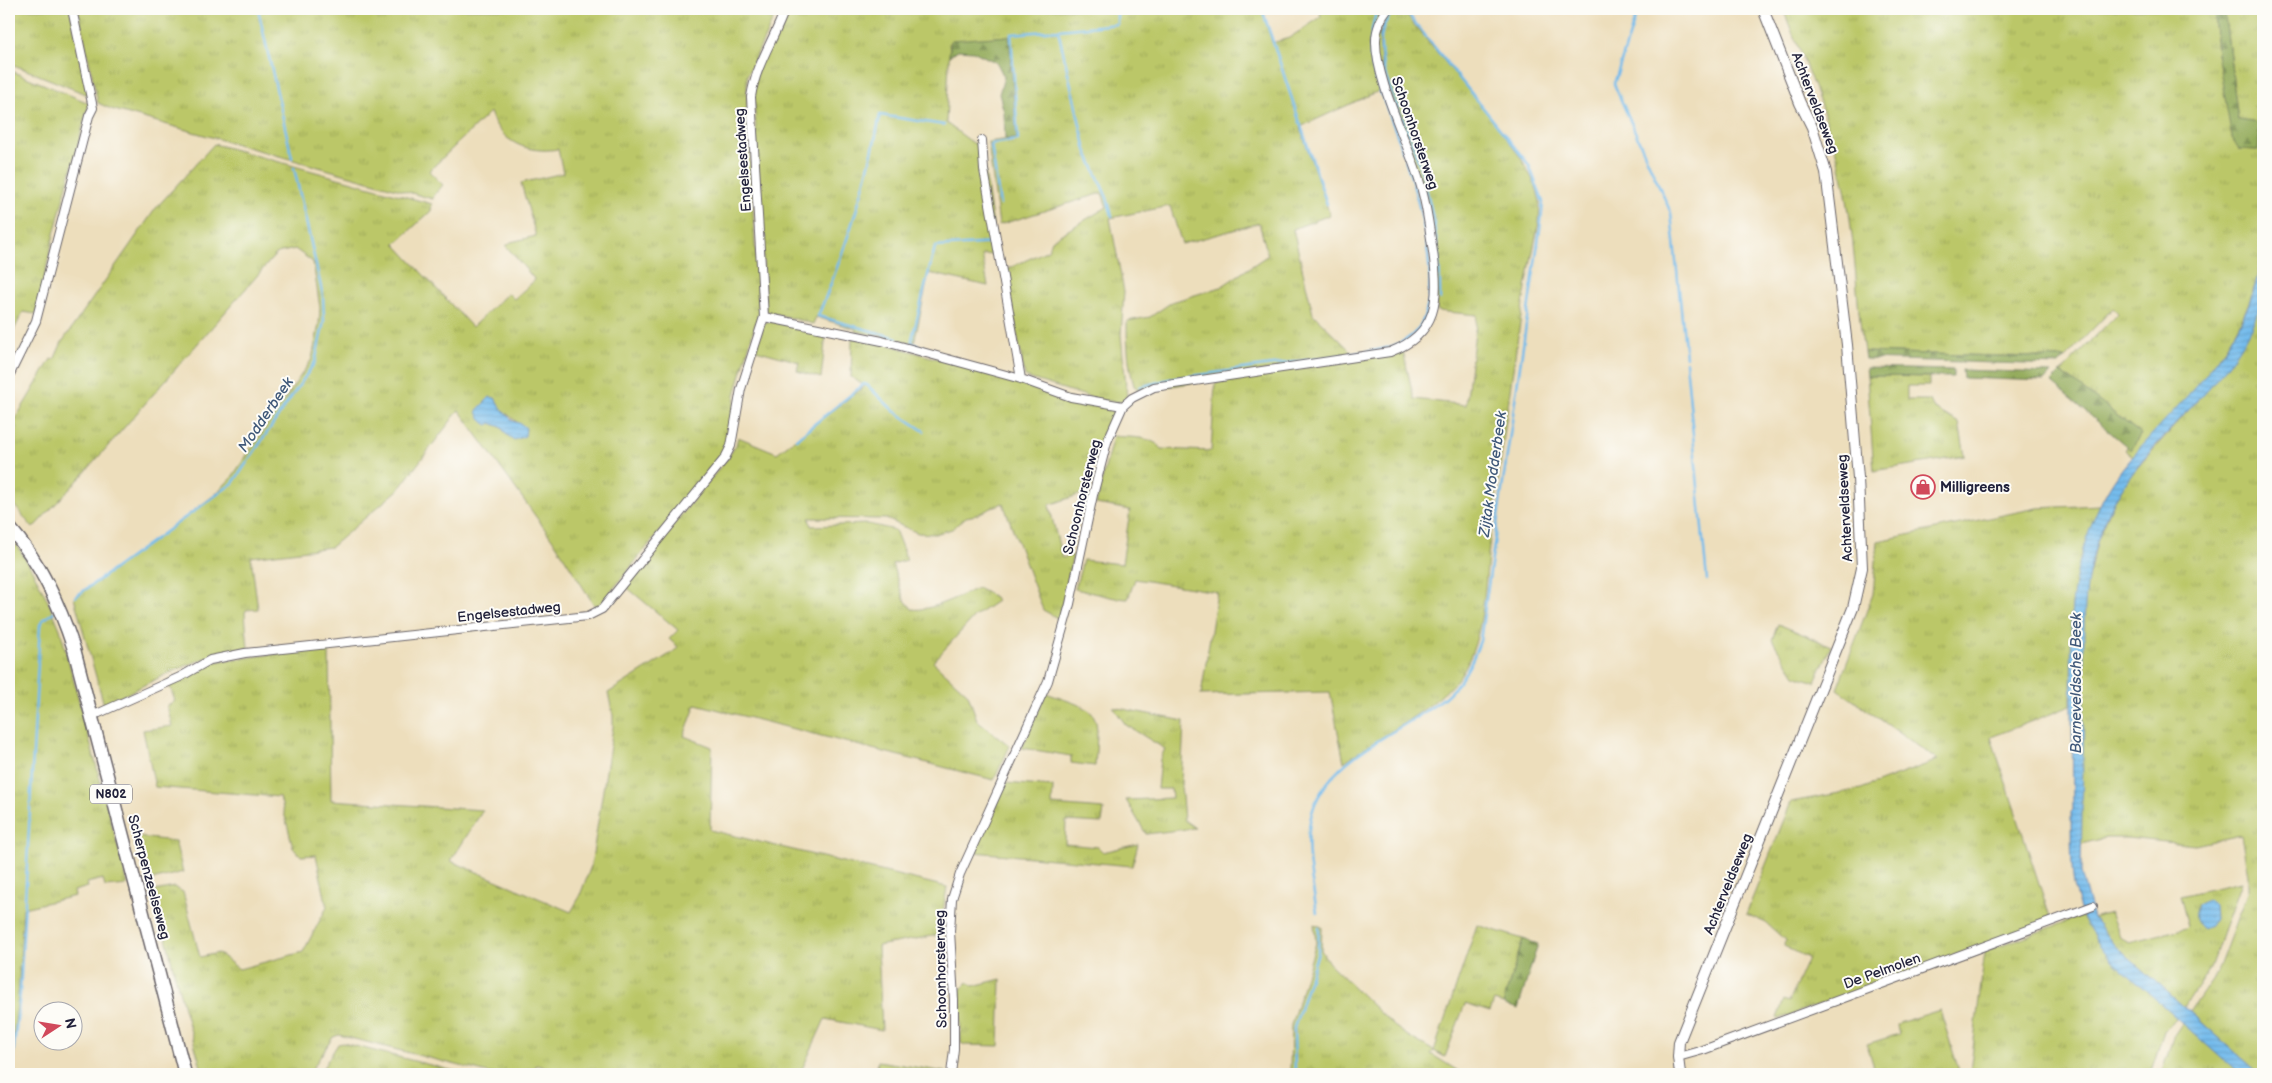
<svg xmlns="http://www.w3.org/2000/svg" width="2272" height="1083" font-family="'Balsamiq Sans',sans-serif">
<style>
.grass{fill:url(#grass-tufts);stroke:#6e7452;fill-rule:evenodd}
.forest{fill:url(#forest-firs);stroke:#5b674c}
.water{fill:url(#water-rules);stroke:#4c6f94}
.lines{fill:none;stroke-linecap:round;stroke-linejoin:round}
.stream{stroke:#75bcec;stroke-width:2.5}
.minor-casing{stroke:#696468;stroke-width:10}
.tertiary-casing{stroke:#696468;stroke-width:12}
.primary-casing{stroke:#696468;stroke-width:15}
.minor{stroke:#fff;stroke-width:8}
.tertiary{stroke:#fff;stroke-width:10}
.primary{stroke:#fff;stroke-width:12}
.labels{text-anchor:middle;dominant-baseline:central;stroke-width:4;stroke-linejoin:round;paint-order:stroke}
.shield{fill:#fdfcf7;stroke:#646373;stroke-width:1}
.shield-label{font-size:12px;font-weight:bold;fill:#22223b}
.street-label{font-size:14px;fill:#22223b;stroke:#fdfcf7}
.poi-label{font-size:14px;font-weight:bold;fill:#22223b;stroke:#fdfcf7;text-anchor:start}
.water-label{font-size:15px;font-style:italic;fill:#3f5879;stroke:#fdfcf7}
</style>
<defs>
<pattern id="grass-tufts" width="24" height="20" patternUnits="userSpaceOnUse" patternTransform="scale(1.25)"><rect width="24" height="20" fill="#bbc768"/><path d="M3 7l-1-3M5 7V3M7 7l1-3M15 17l-1-3M17 17v-4M19 17l1-3" fill="none" stroke="#a0ab5b"/></pattern>
<pattern id="forest-firs" width="22" height="20" patternUnits="userSpaceOnUse" patternTransform="scale(1.25)"><rect width="22" height="20" fill="#94ac5c"/><path d="M5 1l3.5 6h-7zM16 11l3.5 6h-7z" fill="#788c4d"/></pattern>
<pattern id="water-rules" width="6" height="5" patternUnits="userSpaceOnUse" patternTransform="scale(1.25)"><rect width="6" height="5" fill="#75bcec"/><path d="M0 2.5h6" fill="none" stroke="#65a1cb"/></pattern>
</defs>
<rect width="100%" height="100%" fill="#fdfcf7"/>
<filter id="ink" filterUnits="userSpaceOnUse"><feTurbulence type="fractalNoise" baseFrequency=".02" numOctaves="2"/><feDisplacementMap in="SourceGraphic" scale="10" xChannelSelector="R" yChannelSelector="G"/><feConvolveMatrix kernelMatrix="1 2 1 2 8 2 1 2 1" color-interpolation-filters="sRGB"/></filter>
<filter id="wash" filterUnits="userSpaceOnUse"><feTurbulence type="fractalNoise" baseFrequency=".0096" numOctaves="4" result="noise"/><feDisplacementMap in="SourceGraphic" scale="20" xChannelSelector="R" yChannelSelector="G"/><feGaussianBlur stdDeviation="1.12" result="paint"/><feColorMatrix in="noise" values="0 0 0 0 0 0 0 0 0 0 0 0 0 0 0 0 0 1.4 0 .05"/><feComposite in="paint" operator="in"/></filter>
<g filter="url(#wash)">
<rect width="100%" height="100%" fill="#eddebc"/>
<!-- grass -->
<path class="grass" d="M9,9h61l18,86 -79,-32z
M78,9h700l-31,67v31l12,204 -24,84 -4,39 -5,16 -126,155 -4,3 -39,-62 -98,-136 -61,80 -67,57 -80,10 7,52 -12,1 -1,3 3,35c-52,7 -98,35 -144,57l-30,-107 107,-78 36,-27 15,-16 80,-118 7,-35 1,-16 -7,-46 -18,-13 -18,4 -197,225 -47,50 -24,-29v-59l8,-12 -4,-5 38,-64 3,1 8,-18 94,-134 58,-64 218,60 -1,7 -36,33 77,83 36,-34 6,6 21,-19 -29,-34 5,-4 25,-6 -15,-53 42,-10 -5,-24c-29,5 -58,-6 -68,-37l-61,59 14,14 -9,10 -1,4 -322,-90 -13,-6zM495,398l5,10 17,14 -10,13 -6,-8 -10,-4z
M788,9h475l9,34 17,-5 32,-21 -1,-4 7,-4h50l3,2 -2,11 5,67 -83,38 30,88 -37,14 20,85 43,42 -215,35 -7,-5c-6,-22 -7,-42 -7,-65l23,-4 22,-15 49,-15 47,-32 -9,-32 -77,21 -12,-38 -60,12 14,74 -3,43 6,61 -6,6 -22,-2 -74,-23 -20,-107 43,-20 5,-11 54,-32 -5,-14 -103,32 -11,-83 29,-4 -9,-102 -58,5 -4,82 27,20 8,1 16,110 -15,1 6,31 -59,-13 -15,70 -59,-12 1,-2 -40,-12 -3,7 -47,-13 -13,-233z
M1392,9h9l88,106 32,43 14,26 5,17 -1,21c-23,102 -34,213 -49,317 -6,44 -4,97 -29,135 -21,32 -85,65 -117,88l-14,-70 -129,3 16,-103 -82,-13 -7,20 -13,-1 -40,-9 8,-29 39,4 8,-54 -34,-6 17,-68c17,2 38,-1 49,13l49,2 4,-67 19,-6 150,-22 19,-5 11,48 52,6 11,-90 -39,-4 -1,-2 -3,-67 -52,-174 -3,-32 6,-19z
M1783,9h431l3,44 22,96 19,1 -20,-30 -14,-111h39v236c-9,90 -72,148 -130,211l-8,-6 3,-4 3,4 10,-16 -80,-62 57,-59 -5,-5 -48,50 -201,-6c-8,-50 -8,-102 -17,-152 -11,-66 -40,-129 -64,-191z
M9,70l80,33 -35,131 -18,80 -13,-2 -14,28z
M2263,293v781h-3l-70,-62 27,-40 31,-82v-15l-7,-40 -46,10 -68,-7h-21l-25,6 3,-250 14,-55 18,-42 14,-21 86,-97 19,-25 12,-22z
M770,321l56,13 -5,44 -24,-7 2,-9 -43,-12 8,-27z
M852,338l23,3 137,39 73,24 31,4 -16,35 -13,49 -38,13 13,53 11,-3 -14,64 -16,-9 -40,-107 -27,12 -10,2 -14,12 -17,5 -17,-1 -32,-14 -77,-1 2,8 57,-2 27,6 12,30 -15,4 12,35 8,10c17,3 49,-14 66,-21l17,9 2,4 -22,15 -42,46 35,32 9,26 33,26 -16,34 -298,-76 -12,32 28,11 -2,83 237,57 -4,24v23l-65,12 4,84 -57,-11 -25,55h-238v-2l-26,-7 -5,9h-39l-153,-39 -6,2 -24,37h-106l-27,-94 -21,-89 19,-4 9,5 17,65 18,-4 21,16 64,-17 24,-45 -11,-52 -15,1 -8,-9 -13,-50 -125,-10 -12,-57 29,-4 -5,-20 8,-5 -7,-20 44,-19 117,-15 2,153 152,10 -32,51 120,51 8,-14 12,-32 22,-139v-12l-5,-22 65,-41 5,-5 -9,-8 9,-9 -54,-45 103,-126 9,-14 2,-8 39,16 88,-67 -14,-9z
M1867,376l62,1v9h-22v14h23l3,8 26,15 6,33 -91,15z
M2100,505l-19,52 -9,47 -1,102 -80,31 60,183 -272,99 -2,-1 7,-18 5,2 19,-44 -24,-12 1,-6 -19,-17 -20,-9 45,-112 70,-13 77,-29 -101,-71 36,-95 5,-53 159,-33z
M9,535c22,29 37,60 51,94l68,256 -23,2 -2,-8 -16,4 1,4 -14,4 1,5 -52,12 -5,89 -9,74z
M1778,624l53,22 -16,36 -20,-7 -23,-35z
M1046,693c56,20 53,14 49,73l-24,-3v-7l-49,-8z
M1113,707l71,14 -3,64 3,35 11,8 -49,6 -20,-34 46,-2 -1,-9h-14l3,-30 5,-10 -39,-24z
M1006,783l47,4 -1,18 52,4 -2,14 -36,-2 -1,23 33,3 5,5 35,-8 -6,22 -158,-14z
M137,837l38,4 8,31 -35,9z
M2241,882l-31,86 -26,39 -70,-62 -21,-27 17,-5 10,24 9,5 57,-14 2,-2 -8,-30z
M2082,916l16,27 79,74 -13,14 -14,43h-186l6,-2 15,-121z
M1314,924l8,3 -1,23 8,13 65,63 14,10 26,15 43,-126 46,14 -20,65 -9,-3 -4,11 -25,-8 -20,53 -11,-6 -3,3 32,20h-173l1,-49 25,-82z
M1001,979l-2,67 -34,-1 -4,-2 -1,-53 8,-8 5,4z
M1940,1010l20,64h-84l-9,-30 32,-10 -2,-9 2,-2z
M2183,1022l56,52h-78l13,-39z
M343,1043l123,31h-147l19,-30z
M878,1061l68,11 -1,2h-69z"/>
<!-- forest -->
<path class="forest" d="M2214,9h10l14,111 23,3 -3,27 -19,-1 -7,-11 -15,-85z
M1009,36l8,103h-12l-1,-27 -5,-18 5,-17 -7,-14 -24,-12 -15,-1 -9,6 2,-16z
M1864,352l201,6 -6,7 -194,-6z
M1866,368l87,2v7l-86,-1z
M1962,370l89,3 -7,8 -81,-3z
M2061,372l80,62 -10,16 -80,-68z
M1523,939l15,5 -20,65 -15,-5z"/>
<!-- water -->
<path class="water" d="M2263,245c0,16 3,35 0,50 -23,91 -119,138 -156,221 -29,65 -22,114 -23,182 -1,58 -2,116 -3,174l12,46 21,27 146,129h-21l-128,-115c-44,-50 -39,-85 -40,-147l2,-2 -2,-190c2,-51 21,-115 54,-155 59,-71 128,-120 138,-220z
M490,397l5,1c4,8 11,16 17,22 5,4 7,1 14,8l-1,8 -11,4 -7,-5 -6,-8 -10,-4 -3,2c-7,-3 -10,-9 -11,-15z
M2208,900l6,5 1,13 -5,8 -7,3c-9,-6 -9,-16 -4,-25z"/>
<g class="lines">
<!-- stream -->
<path class="stream" d="M258,9l34,149
M1262,9l65,195
M1396,9c-11,10 -16,22 -15,37 0,31 18,62 29,91 19,52 31,106 30,162
M1638,9l-24,75 57,129 15,144
M1000,205l-9,-61 27,-4 -7,-106 47,-4
M1112,216l-5,-18 -21,-48 -28,-120 59,-6v-15
M897,338l-79,-22c27,-65 49,-132 62,-201l64,10
M928,350l-16,-7v-4l23,-92 59,-4
M1349,354c21,-3 45,-4 62,-18 41,-33 4,-150 -11,-192 -8,-27 -22,-52 -28,-79 -4,-18 -1,-35 4,-52
M1686,362l21,218
M1140,387l30,-8 174,-24
M796,439l68,-55 3,1 27,26 30,20
M75,597l158,-114 82,-121 9,-41 -1,-25 -29,-128
M1317,913c-4,-27 -11,-57 -8,-84 6,-71 91,-93 137,-133 16,-14 27,-35 34,-55l61,-419 2,-20 -14,-37 -125,-156
M11,1074l9,-81 20,-368 3,-5 11,-8
M1295,1074l-1,-46 24,-76 1,-24"/>
</g>
</g>
<g filter="url(#ink)">
<g class="lines">
<!-- minor casing -->
<g class="minor-casing">
<path id="minor" d="M982,140l2,30 37,209
M764,317l118,24 139,38 50,18 52,9
M9,376l27,-55 53,-205 4,-8 -21,-99
M90,715l9,-2 81,-36 30,-17 35,-7 343,-37 14,-7 123,-151 6,-12 10,-57 23,-72 -13,-220c5,-33 23,-57 34,-88
M1678,1057l25,-7 390,-144
M951,1074l3,-25v-49l-4,-69 2,-32 8,-25 88,-193 22,-77 23,-109 14,-53 16,-36 9,-8 22,-11 236,-35c48,-18 50,-53 43,-100 -4,-26 -7,-53 -16,-78 -12,-37 -42,-97 -41,-134 0,-10 5,-23 12,-31"/>
</g>
<!-- tertiary casing -->
<g class="tertiary-casing">
<path id="tertiary" d="M1680,1074l-2,-17 1,-15 174,-434 9,-40 -4,-90 -11,-133 -21,-173 -14,-45 -12,-24 -37,-94"/>
</g>
<!-- primary casing -->
<g class="primary-casing">
<path id="primary" d="M9,527c32,36 50,77 65,122l111,425"/>
</g>
<!-- minor -->
<use href="#minor" class="minor"/>
<!-- tertiary -->
<use href="#tertiary" class="tertiary"/>
<!-- primary -->
<use href="#primary" class="primary"/>
</g>
</g>
<!-- icons -->
<defs>
<g id="shop-ring" transform="scale(1.25)"><circle r="9.5" fill="#fdfcf7" stroke="#d1495b" stroke-width="1.5"/><path d="M-5-2.5h2.3a2.7 3.5 0 0 1 5.4 0H5L5.5 6h-11ZM-1.5-2.5h3a1.5 2.3 0 0 0-3 0Z" fill="#d1495b"/></g>
</defs>
<g fill-rule="evenodd">
<use href="#shop-ring" x="1923" y="487"/>
</g>
<g class="labels">
<!-- shield labels -->
<rect class="shield" x="90" y="784.5" width="42" height="19" rx="4"/>
<g class="shield-label">
<text x="111" y="794">N802</text>
</g>
<!-- street labels -->
<g class="street-label">
<text transform="translate(1815 103) rotate(69)">Achterveldseweg</text>
<text transform="translate(1415 133) rotate(71)">Schoonhorsterweg</text>
<text transform="translate(743 160) rotate(-94)">Engelsestadweg</text>
<text transform="translate(1082 497) rotate(-76)">Schoonhorsterweg</text>
<text transform="translate(1845 508) rotate(-93)">Achterveldseweg</text>
<text transform="translate(509 612) rotate(-6)">Engelsestadweg</text>
<text transform="translate(149 877) rotate(75)">Scherpenzeelseweg</text>
<text transform="translate(1728 884) rotate(-68)">Achterveldseweg</text>
<text transform="translate(941 969) rotate(-91)">Schoonhorsterweg</text>
<text transform="translate(1882 971) rotate(-20)">De Pelmolen</text>
</g>
<!-- poi labels -->
<g class="poi-label">
<text x="1940" y="487">Milligreens</text>
</g>
<!-- water labels -->
<g class="water-label">
<text transform="translate(266 415) rotate(-56)">Modderbeek</text>
<text transform="translate(1493 474) rotate(-82)">Zijtak Modderbeek</text>
<text transform="translate(2076 683) rotate(-90)">Barneveldsche Beek</text>
</g>
</g>
<!-- margin -->
<rect width="2272" height="1083" fill="none" stroke="#fdfcf7" stroke-width="30"/>
<!-- north arrow -->
<g transform="translate(58 1026) rotate(78)"><circle r="24" fill="#fdfcf7" stroke="#a5a5ac"/>
<path d="M0-4L9 19L0 12L-9 19Z" fill="#d1495b"/>
<text y="-8" font-size="14" font-weight="bold" text-anchor="middle" fill="#22223b">N</text>
</g>
</svg>
